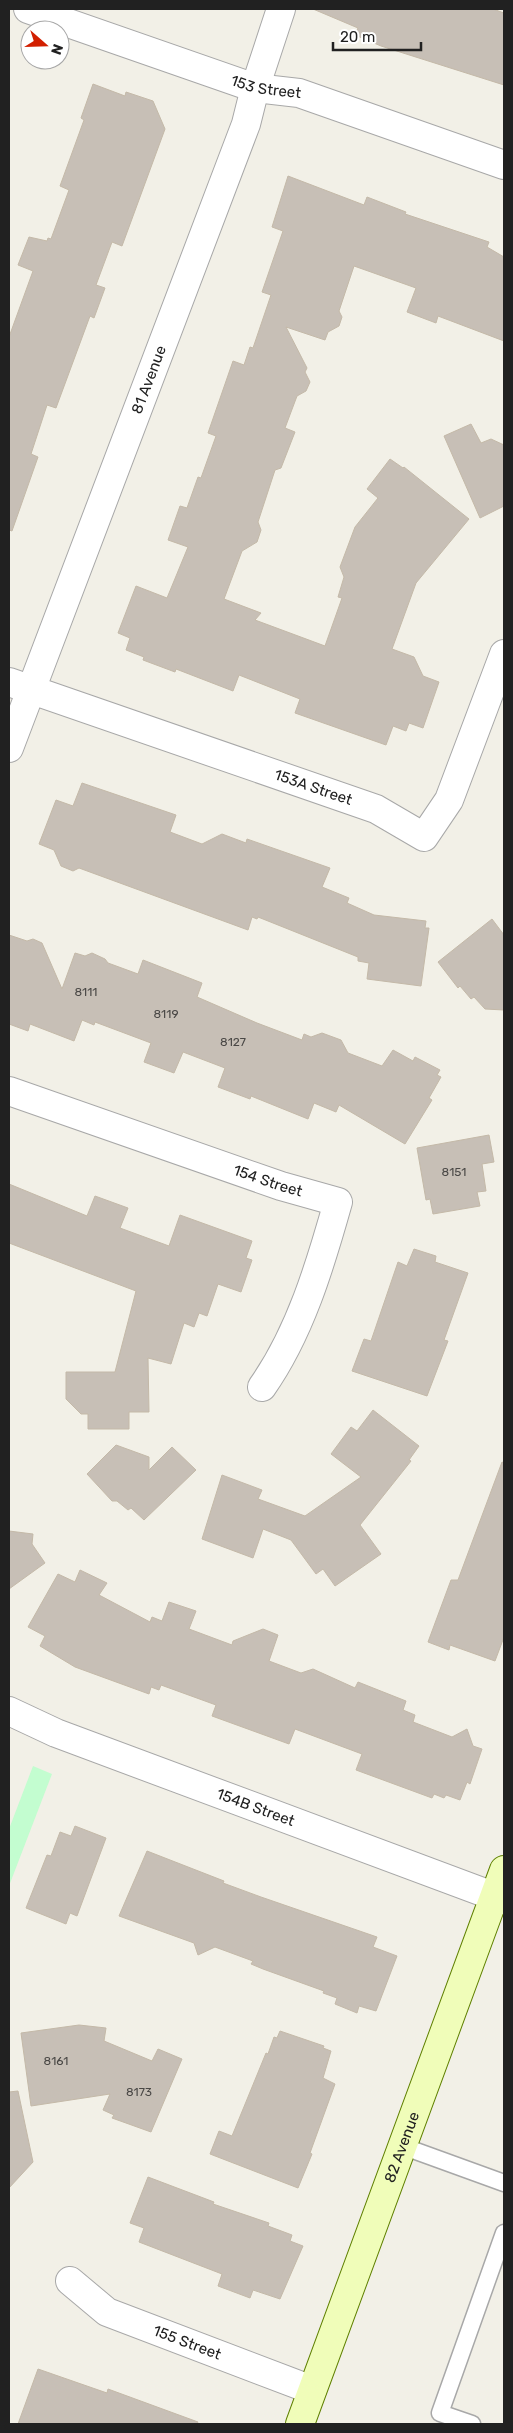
<svg xmlns="http://www.w3.org/2000/svg" width="513" height="2433" font-family="Rubik,sans-serif">
<style>
.park{fill:#c3fdd0}
.building{fill:#c7bfb6;stroke:#c4b9a8}
.lines{fill:none;stroke-linecap:round;stroke-linejoin:round}
.lane-casing{stroke:#a8a8a8;stroke-width:19}
.street-casing{stroke:#a8a8a8;stroke-width:30}
.secondary-casing{stroke:#5f8000;stroke-width:30}
.lane{stroke:#fff;stroke-width:16}
.street{stroke:#fff;stroke-width:28}
.secondary{stroke:#f0fdb9;stroke-width:28}
.labels{text-anchor:middle;dominant-baseline:central;stroke-width:4;stroke-linejoin:round;paint-order:stroke}
.number-label{font-size:12px;fill:#4a4846}
.street-label{font-size:15px;fill:#212121;stroke:#fff}
</style>
<rect width="100%" height="100%" fill="#f2f0e7"/>
<!-- park -->
<path class="park" d="M33,1766l19,8 -43,112v-57z"/>
<!-- building -->
<path class="building" d="M313,9h180l11,4v72l-123,-39 -26,-11 3,-7z
M93,84l32,12 1,-4 27,9 12,28 -43,117 -10,-4 -16,43 9,3 -11,30 -4,-2 -34,92 -9,-3 -16,49 7,3 -26,74 -3,-1v-193l24,-66 -15,-6 11,-28 18,4 1,-3 3,1 18,-49 -9,-4 24,-66 -3,-2z
M288,176l76,29 3,-8 39,15 -1,2 84,28 -2,5 17,10v84l-66,-25 -2,7 -29,-11 9,-24 -62,-22 -15,45 3,6 -3,9 -11,6 -3,8 -39,-13 21,41 -2,4 5,10 -4,9 -9,5 -12,32 10,4 -14,36 -6,2 -17,52 3,8 -4,12 -15,9 -18,48 37,14 -6,7 70,26 17,-48 -4,-1 6,-20 -4,-10 15,-40 23,-29 -11,-9 23,-30 13,9 1,-1 65,52 -53,64 -24,66 22,8 9,19 16,6 -16,46 -14,-5 -3,8 -13,-5 -7,19 -91,-32 5,-14 -61,-24 -6,16 -57,-22 -1,3 -32,-12 1,-3 -18,-7 4,-12 -12,-5 18,-47 31,12 21,-51 -20,-7 12,-34 7,2 11,-31 3,1 15,-42 -8,-3 25,-72 11,4 6,-18 3,1 18,-53 -9,-3 21,-61 -11,-4z
M471,424l10,19 10,-4 13,6v61l-24,12 -36,-82z
M82,783l94,32 -6,17 32,12 20,-10 24,9 1,-4 83,29 -8,19 27,11 -2,5 27,12 52,6 -1,7h4l-8,58 -54,-7 2,-16 -11,-2v-4l-100,-40 -1,2 -5,-2 -4,13 -169,-62 -6,3 -12,-5 -7,-16 -15,-6 17,-44 17,6z
M492,919l12,16v75l-19,-1 -11,-12 -3,2 -11,-13 -2,2 -20,-26z
M9,935l18,6 6,-2 9,4 20,46 13,-36 10,3 7,-3 13,6 3,4 30,11 5,-14 59,23 -5,14 60,26 45,17 2,-6 7,3 11,-4 19,7 7,13 34,13 11,-16 20,11 2,-4 25,13 -3,5 4,2 -12,21 3,2 -27,44 -66,-39 -3,7 -22,-9 -6,16 -57,-23 -1,3 -32,-12 7,-19 -42,-16 -9,21 -30,-11 7,-19 -56,-21 -1,3 -12,-5 -8,21 -44,-17 -2,7 -19,-7z
M489,1135l5,27 -12,2 4,27 -9,1 3,14 -47,8 -3,-15 -4,1 -9,-52z
M9,1184l78,32 8,-20 33,12 -8,20 49,18 11,-31 72,26 -6,17 6,2 -11,32 -23,-8 -11,32 -8,-3 -5,14 -10,-4 -13,41 -23,-6 1,54h-20v17h-41v-15h-7l-15,-15v-27h49l21,-81 -127,-48z
M414,1249l22,7 -1,6 33,11 -24,67 4,1 -21,55 -75,-25 12,-32 7,2 27,-79 9,4z
M373,1410l46,36 -10,14 2,1 -51,64 21,29 -46,32 -12,-17 -7,5 -25,-34 -28,-11 -10,29 -51,-19 20,-64 40,15 -4,9 47,17 56,-39 -30,-23 20,-27 6,4z
M116,1445l33,12v13l23,-23 24,23 -52,50 -13,-12 -3,2 -11,-9h-5l-25,-27z
M502,1462l2,1v174l-9,24 -45,-16 -1,5 -21,-8 23,-62h7z
M9,1531l24,3 -1,10 13,19 -36,26z
M80,1570l27,13 -8,12 51,27 2,-5 10,4 7,-19 27,9 -7,18 43,16 1,-4 30,-12 15,6 -9,26 32,12 12,-4 42,19 3,-6 48,19 -3,9 12,5 -2,7 39,15 15,-8 6,17 9,3 -12,35 -3,-2 -7,18 -14,-5 -2,3 -10,-4 -2,4 -76,-28 6,-16 -67,-25 -6,15 -77,-28 4,-11 -55,-20 -2,5 -8,-3 -2,7 -74,-27 -35,-21 5,-10 -17,-9 30,-53 17,8z
M75,1826l31,12 -29,78 -7,-3 -4,11 -40,-16 21,-53 4,1 9,-24 11,4z
M147,1851l77,30 -1,2 38,14 116,40 -4,10 24,9 -21,55 -17,-5 -2,7 -22,-9 2,-6 -14,-5 1,-2 -61,-22 -12,-5 2,-3 -38,-14 -17,8 -4,-12 -75,-27z
M79,2025l27,3 -2,13 48,20 6,-12 24,10 -31,73 -39,-14 2,-3 -11,-5 7,-16 -79,12 -10,-73z
M280,2031l44,15 -1,2 8,3 -8,27 12,6 -25,69 2,1 -14,34 -88,-34 9,-23 13,5 34,-83 2,1 6,-17 3,1z
M18,2091l15,71 -24,26v-96z
M148,2177l66,25 -1,2 56,19 -1,3 24,9 -2,6 13,5 -23,53 -27,-9 -3,8 -32,-12 4,-12 -83,-32 5,-14 -14,-5z
M38,2369l69,24 1,-4 90,33 -1,2h-179z"/>
<g class="lines">
<!-- lane casing -->
<g class="lane-casing">
<path id="lane" d="M402,2146l102,37
M472,2424l-32,-11 64,-180"/>
</g>
<!-- street casing -->
<g class="street-casing">
<g id="street">
<path id="s1" d="M28,9l227,79 44,5 205,72"/>
<path id="s2" d="M9,682l367,127 48,28 25,-37 55,-146"/>
<path id="s3" d="M9,748l237,-624 9,-36 26,-79"/>
<path id="s4" d="M9,1091l272,95 57,16c-18,64 -38,131 -76,185"/>
<path id="s5" d="M9,1711l47,22 448,167"/>
<path id="s6" d="M70,2281l37,31 205,78"/>
</g>
</g>
<!-- secondary casing -->
<g class="secondary-casing">
<g id="secondary">
<path id="s7" d="M300,2424l204,-554"/>
</g>
</g>
<!-- lane -->
<use href="#lane" class="lane"/>
<!-- street -->
<use href="#street" class="street"/>
<!-- secondary -->
<use href="#secondary" class="secondary"/>
</g>
<g class="labels">
<!-- number labels -->
<g class="number-label">
<text x="86" y="992">8111</text>
<text x="166" y="1014">8119</text>
<text x="233" y="1042">8127</text>
<text x="454" y="1172">8151</text>
<text x="56" y="2061">8161</text>
<text x="139" y="2092">8173</text>
</g>
<!-- street labels -->
<g class="street-label">
<text stroke="none"><textPath href="#s1" startOffset="251">153 Street</textPath></text>
<text stroke="none"><textPath href="#s3" startOffset="394">81 Avenue</textPath></text>
<text stroke="none"><textPath href="#s2" startOffset="322">153A Street</textPath></text>
<text stroke="none"><textPath href="#s4" startOffset="274">154 Street</textPath></text>
<text stroke="none"><textPath href="#s5" startOffset="265">154B Street</textPath></text>
<text stroke="none"><textPath href="#s7" startOffset="295">82 Avenue</textPath></text>
<text stroke="none"><textPath href="#s6" startOffset="134">155 Street</textPath></text>
</g>
</g>
<!-- border -->
<rect width="513" height="2433" fill="none" stroke="#212121" stroke-width="20"/>
<!-- north arrow -->
<g transform="translate(45 45) rotate(110)"><circle r="24" fill="#ffffff" stroke="#a6a6a6"/>
<path d="M0-4L9 19L0 12L-9 19Z" fill="#d21f00"/>
<text y="-8" font-size="14" font-weight="bold" text-anchor="middle" fill="#212121">N</text>
</g>
<!-- scale -->
<path d="M333 42v8h88v-8" fill="none" stroke="#212121" stroke-width="2.5"/>
<text x="340" y="42" font-size="15" fill="#212121" stroke="#ffffff" stroke-width="4" paint-order="stroke">20 m</text>
</svg>
